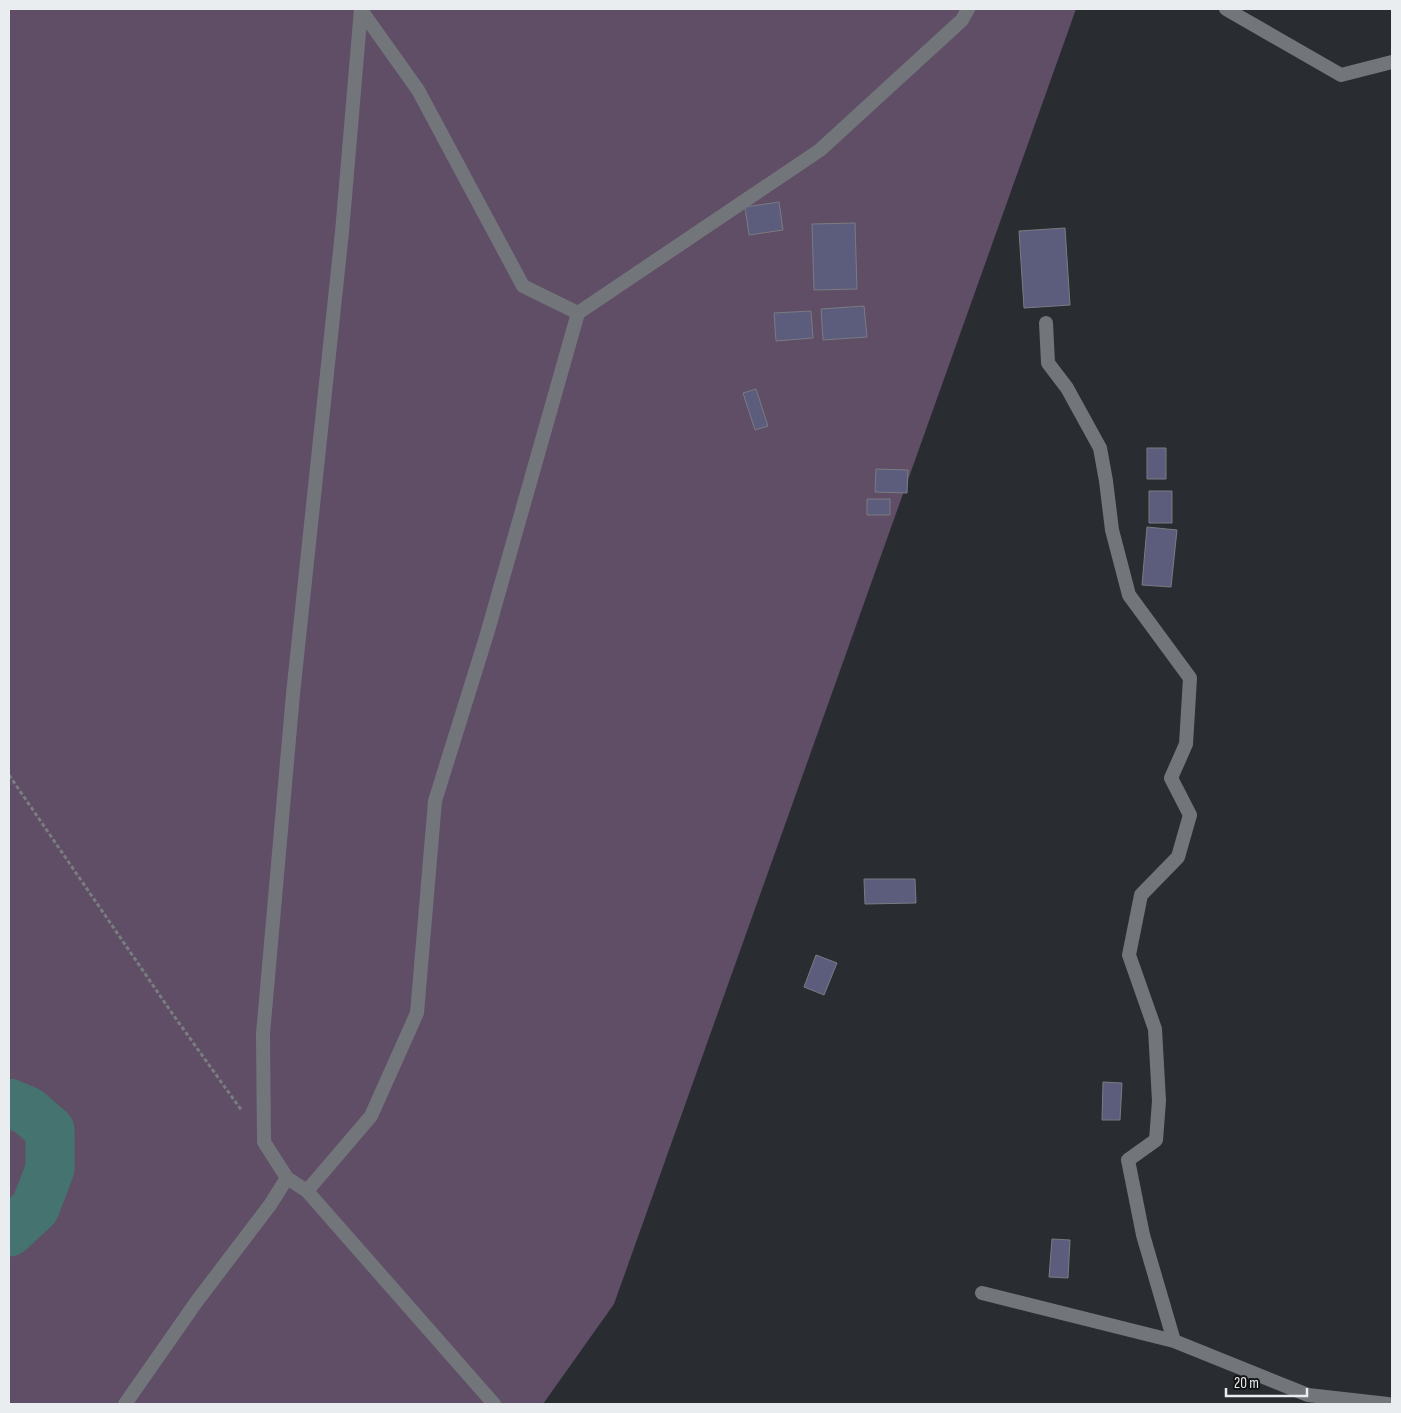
<svg xmlns="http://www.w3.org/2000/svg" width="1401" height="1413" font-family="'Sofia Sans Condensed',sans-serif">
<style>
.green{fill:#5f4e66}
.lines{fill:none;stroke-linecap:round;stroke-linejoin:round}
.river{stroke:#45736f;stroke-width:49}
.building{fill:#5c5d7d;stroke:#7b7b81}
.path{stroke:#797d80;stroke-width:3;stroke-dasharray:4 2.5;stroke-linecap:butt}
.minor{stroke:#72767b;stroke-width:14}
</style>
<rect width="100%" height="100%" fill="#292d31"/>
<!-- green -->
<path class="green" d="M9,9h1067l-462,1295 -71,100h-534z"/>
<g class="lines">
<!-- river -->
<path class="river" d="M9,1103l19,8 22,19v39l-15,39 -26,24"/>
</g>
<!-- building -->
<path class="building" d="M779,202l4,28 -34,5 -4,-28z
M855,223l2,66 -43,1 -2,-66z
M1065,228l5,77 -46,3 -5,-77z
M864,306l3,31 -44,3 -2,-31z
M811,311l2,27 -37,3 -2,-28z
M756,389l12,37 -13,4 -12,-37z
M1147,448h19v31h-19z
M876,469l32,1 -1,23 -32,-1z
M1149,491h23v32h-23z
M867,499h23v16h-23z
M1147,527l30,3 -6,57 -29,-2z
M864,879h51l1,24 -51,1z
M816,955l21,8 -13,32 -20,-8z
M1103,1082l19,1 -2,37h-18z
M1052,1239l18,1 -2,38 -19,-1z"/>
<g class="lines">
<!-- path -->
<path class="path" d="M9,775l165,241 68,95"/>
<!-- minor -->
<path class="minor" d="M361,9l-19,223 -49,462 -30,340 1,108 23,36 20,13 187,213
M1226,9l115,66 51,-13
M578,313l242,-163 142,-130 6,-11
M1046,323l2,40 19,25 33,60 6,33 6,49 17,65 61,83 -4,66 -15,34 19,37 -12,42 -37,38 -12,60 26,74 4,72 -3,39 -28,20 15,75 31,106
M307,1191l64,-75 46,-103 18,-212 52,-167 91,-321 -55,-27 -105,-196 -57,-80
M982,1293l192,48 134,54 80,9
M125,1404l72,-103 73,-96 17,-27"/>
</g>
<!-- border -->
<rect width="1401" height="1413" fill="none" stroke="#eaedef" stroke-width="20"/>
<!-- scale -->
<path d="M1226 1388v8h81v-8" fill="none" stroke="#eaedef" stroke-width="2.5"/>
<text x="1234" y="1388" font-size="15" fill="#eaedef" stroke="#131517" stroke-width="4" paint-order="stroke">20 m</text>
</svg>
